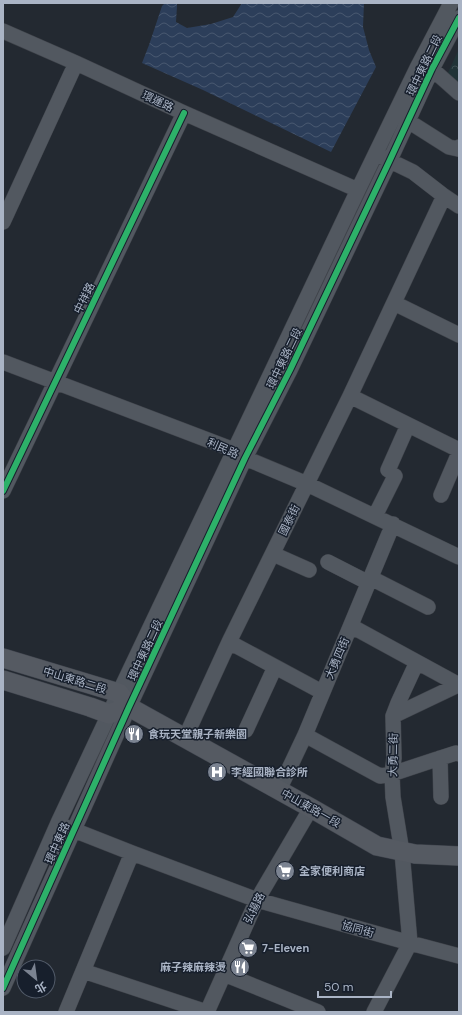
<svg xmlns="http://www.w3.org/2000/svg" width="462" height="1015" font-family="'DM Sans','Noto Sans TC',sans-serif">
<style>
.park{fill:url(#park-crowns)}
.water{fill:url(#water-waves)}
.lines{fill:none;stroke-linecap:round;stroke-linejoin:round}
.minor-casing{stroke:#3f434a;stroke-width:16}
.major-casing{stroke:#40454e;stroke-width:20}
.minor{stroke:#525860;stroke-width:15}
.major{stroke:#555a62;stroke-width:19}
.cycleway-casing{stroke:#171f2c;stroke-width:8}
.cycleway{stroke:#2db169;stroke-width:6}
.labels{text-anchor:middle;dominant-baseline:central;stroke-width:3;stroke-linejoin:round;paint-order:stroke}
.street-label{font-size:11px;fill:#aab4c5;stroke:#171f2c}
.poi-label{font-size:11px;font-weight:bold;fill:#aab4c5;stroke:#171f2c;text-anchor:start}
</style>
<defs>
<pattern id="park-crowns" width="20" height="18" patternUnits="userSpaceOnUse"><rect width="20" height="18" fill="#203337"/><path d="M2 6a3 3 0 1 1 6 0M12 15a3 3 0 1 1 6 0" fill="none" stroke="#3e4e52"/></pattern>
<pattern id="water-waves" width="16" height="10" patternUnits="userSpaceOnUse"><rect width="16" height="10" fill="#2c3e5a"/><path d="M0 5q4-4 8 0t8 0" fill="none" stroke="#485870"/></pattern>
</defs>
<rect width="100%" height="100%" fill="#232931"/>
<!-- park -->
<path class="park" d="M459,49v39l-12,-13z"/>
<!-- water -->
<path class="water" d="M165,3h12v3l-1,16 11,6 24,-4 22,-7 9,-14h122l-1,24 6,23 7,17 -45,85 -128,-62 -61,-27 7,-18 13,-39z"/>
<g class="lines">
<!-- minor casing -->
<g class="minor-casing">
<path id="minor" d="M3,31l73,32 108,50 174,77
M424,69h8l27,24
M408,121l41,26 9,2 1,-2
M382,157l31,15 31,24 15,10
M3,222l73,-159
M394,303l65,32
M3,362l231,88 11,8 62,26 152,73
M350,396l109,54
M388,470l20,-45
M3,491l181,-378
M441,495l18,-42
M375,516l20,-40
M273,554l36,16
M328,562l41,21
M371,578l57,29
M351,626l108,59
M229,642l93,50
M393,716l65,-31
M246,730l29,-63
M305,735l75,41 12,-2 42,-14 22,-7 3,1
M185,738l44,-96 121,-246 94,-200
M440,758l1,39
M279,790l26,-55 88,-211
M66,827l66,26 125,47 153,43 49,13
M3,948l55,-125 61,-130 239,-503 59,-122 34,-65
M83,971l124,41
M224,974l94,38
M3,988l126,-281 116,-249 45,-88 99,-208 43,-93 27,-51
M66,1012l66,-159
M207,1012l50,-112 54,-92
M374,1012l36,-69 -8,-91 -9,-55 -1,-23 2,-16 -1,-42 5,-13 19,-41"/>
</g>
<!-- major casing -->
<g class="major-casing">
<path id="major" d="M3,658l116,35 10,14 182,101 66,38 38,8 44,2
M3,680l87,27 19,7 20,-7"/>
</g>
<!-- minor -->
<use href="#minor" class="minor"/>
<!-- major -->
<use href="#major" class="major"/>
<!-- cycleway casing -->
<g class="cycleway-casing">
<path id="cycleway" d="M3,491l181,-378
M3,988l126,-281 116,-249 45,-88 99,-208 43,-93 27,-51"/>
</g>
<!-- cycleway -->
<use href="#cycleway" class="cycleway"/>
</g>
<!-- icons -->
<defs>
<g id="restaurant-disc" transform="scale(1)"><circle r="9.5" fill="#7b8391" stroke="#171f2c"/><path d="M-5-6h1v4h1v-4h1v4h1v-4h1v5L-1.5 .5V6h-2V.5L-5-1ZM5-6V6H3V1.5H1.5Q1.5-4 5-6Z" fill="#fff"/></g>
<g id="hospital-disc" transform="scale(1)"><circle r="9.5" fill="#7b8391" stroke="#171f2c"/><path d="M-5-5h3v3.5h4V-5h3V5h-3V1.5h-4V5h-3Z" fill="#fff"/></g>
<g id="supermarket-disc" transform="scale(1)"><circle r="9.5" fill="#7b8391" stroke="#171f2c"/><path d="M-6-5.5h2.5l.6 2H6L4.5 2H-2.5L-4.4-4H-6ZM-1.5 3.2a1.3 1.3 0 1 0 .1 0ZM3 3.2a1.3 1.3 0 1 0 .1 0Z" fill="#fff"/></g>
</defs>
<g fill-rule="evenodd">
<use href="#restaurant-disc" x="134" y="734"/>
<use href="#hospital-disc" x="217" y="772"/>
<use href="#supermarket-disc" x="285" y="871"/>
<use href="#supermarket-disc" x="248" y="948"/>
<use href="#restaurant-disc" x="240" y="967"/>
</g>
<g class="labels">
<!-- street labels -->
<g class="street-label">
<text transform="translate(424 65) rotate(-64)">環中東路二段</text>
<text transform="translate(158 101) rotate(25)">環運路</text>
<text transform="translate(84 298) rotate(-64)">中祥路</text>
<text transform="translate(284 358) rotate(-64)">環中東路二段</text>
<text transform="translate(223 448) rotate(24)">利民路</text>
<text transform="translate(289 520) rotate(-64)">國泰街</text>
<text transform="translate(145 650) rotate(-65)">環中東路二段</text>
<text transform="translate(337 658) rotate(-67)">大勇四街</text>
<text transform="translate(75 680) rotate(17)">中山東路二段</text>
<text transform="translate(393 755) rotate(-89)">大勇二街</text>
<text transform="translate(311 808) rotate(29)">中山東路一段</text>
<text transform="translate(57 843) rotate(-66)">環中東路</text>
<text transform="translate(254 908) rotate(-64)">弘揚路</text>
<text transform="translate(358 929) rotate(16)">協同街</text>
</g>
<!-- poi labels -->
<g class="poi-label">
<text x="148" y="734">食玩天堂親子新樂園</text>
<text x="231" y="772">李經國聯合診所</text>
<text x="299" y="871">全家便利商店</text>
<text x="262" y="948">7-Eleven</text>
<text x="226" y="967" text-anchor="end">麻子辣麻辣燙</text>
</g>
</g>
<!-- border -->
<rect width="462" height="1015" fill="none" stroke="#aab4c5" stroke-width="8"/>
<!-- north arrow -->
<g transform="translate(36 979) rotate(151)"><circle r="19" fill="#171f2c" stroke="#525b69"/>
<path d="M0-3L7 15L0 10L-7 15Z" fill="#7b8391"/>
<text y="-6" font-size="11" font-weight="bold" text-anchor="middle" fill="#aab4c5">北</text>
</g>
<!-- scale -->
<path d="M318 991v6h73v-6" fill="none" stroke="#aab4c5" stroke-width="2"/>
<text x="324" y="991" font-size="12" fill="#aab4c5" stroke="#171f2c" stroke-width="3" paint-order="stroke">50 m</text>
</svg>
